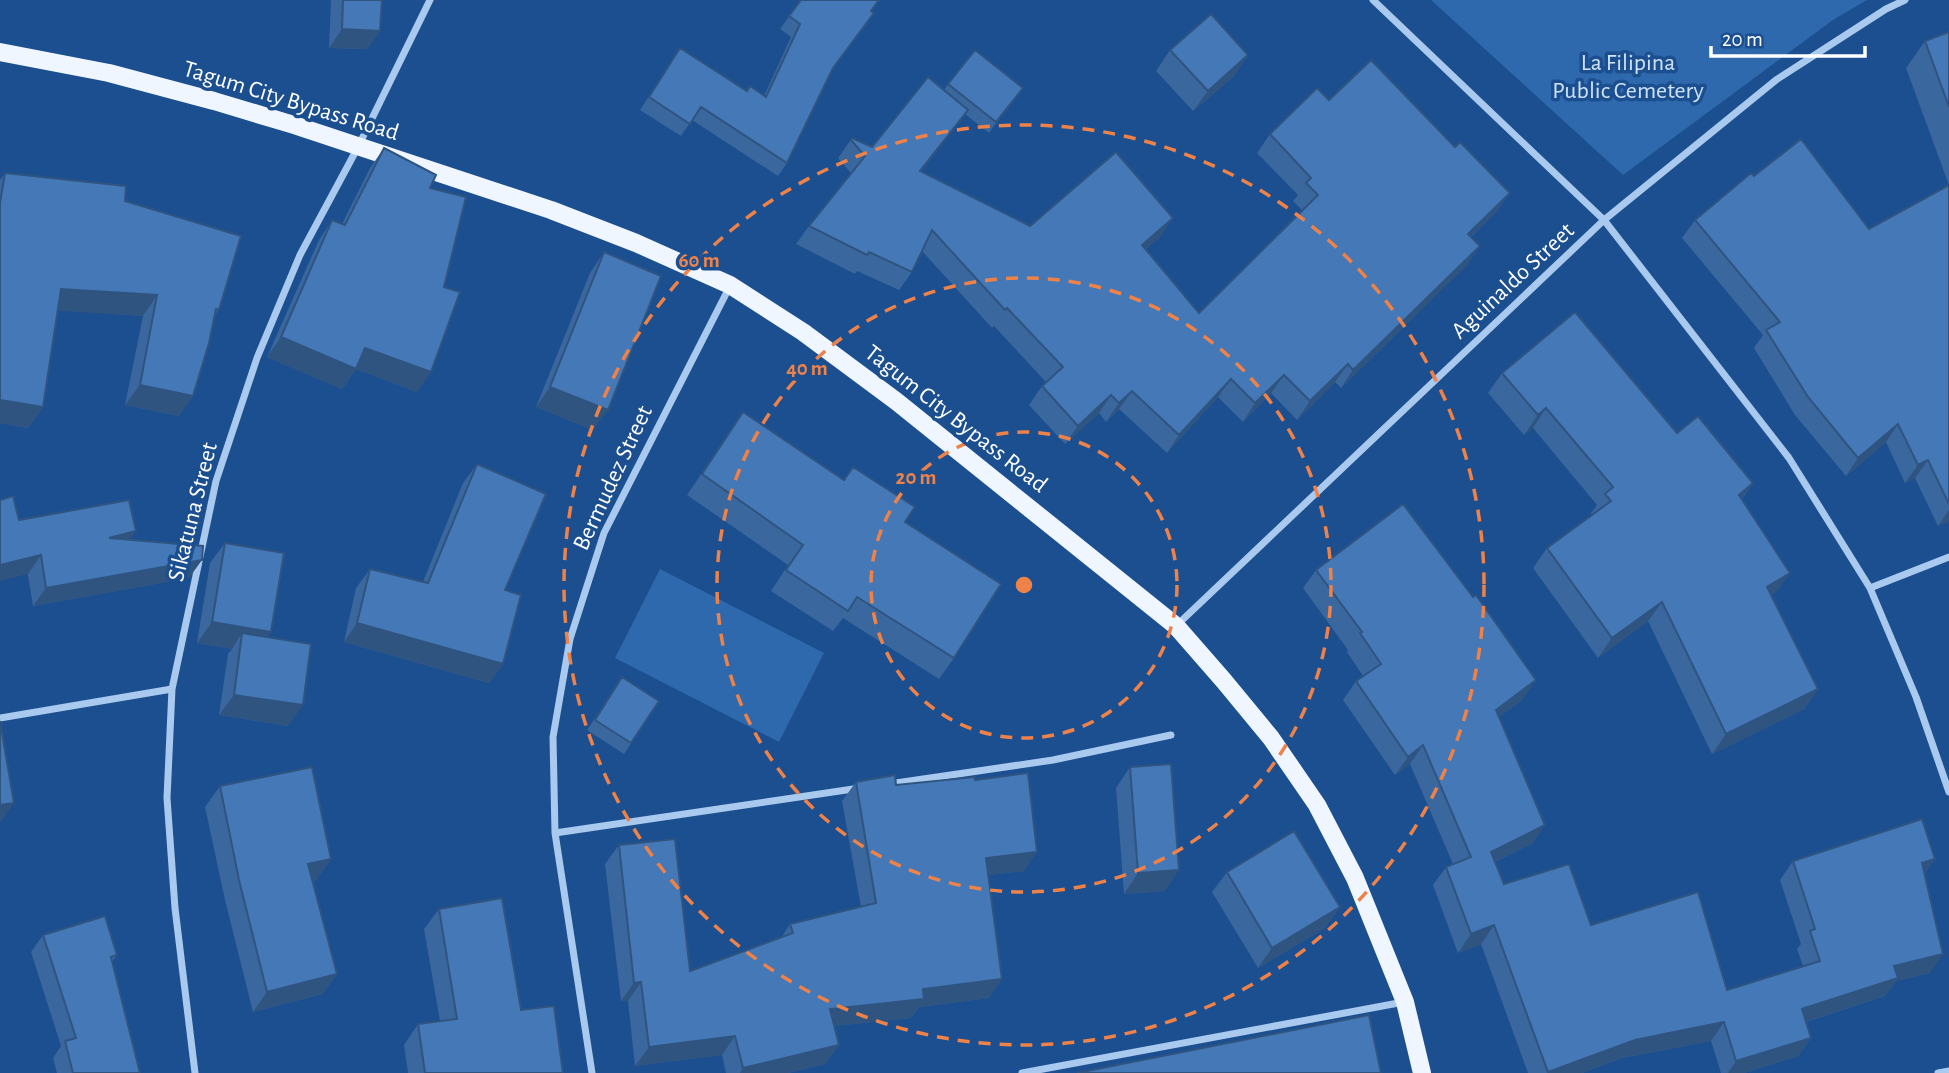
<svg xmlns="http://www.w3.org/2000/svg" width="1949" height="1073" font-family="'Alegreya Sans',sans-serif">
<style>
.green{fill:#2e69ad}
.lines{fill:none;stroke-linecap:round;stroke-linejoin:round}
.street{stroke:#a9c9ee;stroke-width:7}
.primary{stroke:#f0f6ff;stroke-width:18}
.wall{fill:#3a679d}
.shaded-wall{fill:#305480}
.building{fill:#4478b7;stroke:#305480;stroke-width:2}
.ring{fill:none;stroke:#ee8249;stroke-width:3.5;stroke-dasharray:12 9}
.labels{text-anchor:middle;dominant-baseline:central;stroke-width:7;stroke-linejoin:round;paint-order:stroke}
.park-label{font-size:24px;fill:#cfe3fa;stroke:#1b4f8f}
.street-label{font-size:24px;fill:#fff;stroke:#1b4f8f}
.centre{fill:#ee8249;stroke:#1b4f8f;stroke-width:3.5}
.ring-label{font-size:21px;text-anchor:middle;font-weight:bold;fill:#ee8249;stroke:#1b4f8f;stroke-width:7;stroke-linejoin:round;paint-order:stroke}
</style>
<rect width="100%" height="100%" fill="#1b4f8f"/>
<!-- green -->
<path class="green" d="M1431,0h436l-34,20 -210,155z
M660,569l164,84 -45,89 -164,-84z"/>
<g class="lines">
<!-- street -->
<path class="street" d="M1373,0l231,220 185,238 81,130 46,109 33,95
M1870,588l79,-31
M1177,625l427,-405 172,-140 110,-71 19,-9
M0,718l172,-29
M889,784l164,-24 118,-25
M555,833l305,-45
M195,1073l-20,-165 -8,-110 5,-109 44,-208 41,-123 43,-103 58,-108 72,-147
M592,1073l-37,-240 -2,-96 17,-98 34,-106 126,-247
M1022,1073l382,-71
M1938,1073l11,-2"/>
<!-- primary -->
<path class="primary" d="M0,52l109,21 105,28 80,24 257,85 85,33 94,42 73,47 93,69 280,225 48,55 47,57 46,67 38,73 50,124 17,71"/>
</g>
<!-- wall -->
<path class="wall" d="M331,0h51l-2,31 -13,18 -38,-1z
M801,0l70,11 -39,60 -45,92 -9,13 -86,-56 -11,16 -41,-26 40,-62 67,43 17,5 27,-59 -11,-8z
M1949,32v489l-11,5 -23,-48 -10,5 -19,-41 -40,34 -51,-61 -41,-67 9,-13 -81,-97 13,-18 59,-44 115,53 80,-44 -43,-117 19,-27z
M1170,50l78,5 -14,21 -41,35 -37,-40z
M948,84l67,15 -26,34 -24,-19 -44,58 109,54 143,-8 -13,19 -14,12 53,64 103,-103 -9,-9 5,-6 -41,-42 13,-19 59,-34 126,47 55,46 -13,18 -26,26 9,9 -13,19 -126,123 -6,-6 -38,38 -26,-27 -28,29 -25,-25 -51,56 -48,-44 -13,13 -7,-9 -34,31 -36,-39 13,-19 4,-4 -52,-56 -2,2 -70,-77 -10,21 -13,18 -42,-19 -2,3 -59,-30 13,-18 42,-53 -13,-15 14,-20 20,9 72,-57z
M384,148l46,40 -13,204 -61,-23 -14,20 -75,-32 52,-117 13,-20 10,4 28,-56z
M5,173l120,28 94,109 -5,6 -35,100 -54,-11 18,-89 -85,-6 -15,97 -15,21 -28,-5v-243z
M604,252l-11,178 -57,-23 54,-134z
M1502,373l175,60 76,50 -11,16 48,74 -14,19 -5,3 47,94 -14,20 -92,45 -64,-133 -50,37 -65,-90 14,-20 45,-33 -1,-2 6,-8 -64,-77 -9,7 -36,-42z
M743,412l101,68 9,-13 52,55 49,136 -15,21 -96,-61 -10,13 -62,-40 17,-26 -101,-70z
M477,464l28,126 -2,74 -14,19 -145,-41 12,-54 14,-19 53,13 40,-99z
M19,520l111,20 59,38 -156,28z
M225,543l42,94 21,89 -69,-11 9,-61 4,-5 -35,-6 13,-80z
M1316,570l207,129 -24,18 34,126 -38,19 9,22 223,106 76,-24 -6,-17 4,-5 -21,-64 13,-19 142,-2 -10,14 5,100 -34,8 -11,15 -79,26 5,16 -13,18 -54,17h-23l-10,-32 -89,17 -40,15h-54l-47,-129 -23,9 -25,-68 13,-18 7,-3 -43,-100 -15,11 -52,-75 13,-19 7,-5 -16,-24 1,-2 -45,-62z
M615,688l44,13 -35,53 -37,-24z
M1130,767l35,124 -41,3 -8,-106z
M975,780l49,91 -36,4 1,123 -70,9 -8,11 -77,8 5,19 -14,19 -37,9h-62l-4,-18 -87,11 -7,-65h-7l-16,-137 14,-19 71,126 91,-33 9,-14 71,-17 -19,-106 14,-19 40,3z
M220,786l111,73 -15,21 -4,1 25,93 -15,20 -69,18 -28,-112 -20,-93z
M1227,872l113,35 -15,21 -67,40 -46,-76z
M439,909l82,101 42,63h-155l-4,-28 14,-21 22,-3 -16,-92z
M43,935l74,20 -5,7 28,111h-83l-4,-15 8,-12 -30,-94z"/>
<!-- shaded-wall -->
<path class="shaded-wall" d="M342,29l38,2 -13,18 -38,-1z
M1248,55l-14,21 -41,35 15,-20z
M1023,88l-8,11 -26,34 7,-11z
M968,110l-13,18 -48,62 13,-19z
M1510,193l-13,18 -42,41 13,-18z
M1173,218l-13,19 -31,26 13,-18z
M1480,246l-13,19 -126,123 12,-18z
M61,289l96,6 -14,21 -96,-6z
M281,337l84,11 66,24 -14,20 -61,-23 -14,20 -75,-32z
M1348,364l-13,18 -38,38 13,-19z
M1284,375l-13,18 -28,29 12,-19z
M1231,379l-13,18 -51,56 12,-18z
M140,385l53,11 -14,20 -54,-11z
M550,387l58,23 -15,20 -57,-23z
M1132,391l-13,18 -13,13 13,-19z
M1111,395l-12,18 -34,31 13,-18z
M0,400l43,7 -15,21 -28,-5z
M1546,408l-13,20 -9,7 14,-20z
M1898,424l-12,18 -40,34 12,-18z
M1928,460l-13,18 -10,5 13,-18z
M1753,483l-14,19v-7z
M1949,510v11l-11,5z
M136,531l-13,19 -14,-12z
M41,555l-13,19 -28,7v-16z
M202,560l-13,18 -156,28 13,-18z
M1790,573l-14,19 -23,15 14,-20z
M1662,602l-14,19 -50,37 14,-20z
M212,622l59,10 -15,21 -14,-20 -10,16 -35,-6z
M357,623l146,41 -14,19 -145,-41z
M1536,680l-13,19 -40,30 13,-19z
M1818,689l-14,20 -92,45 14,-20z
M234,695l69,10 -15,21 -69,-11z
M1423,745l-13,19 -15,11 13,-18z
M14,803l-14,20v-18z
M1545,825l-12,18 -55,27 13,-18z
M1037,852l-13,19 -52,6 14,-19z
M331,859l-15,21 -23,5 15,-21z
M1935,859l-13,18v-14z
M1179,870l-14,21 -41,3 14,-21z
M1340,907l-15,21 -67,40 14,-20z
M1494,925l-13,19 -23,9 13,-19z
M1943,954l-13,19 -34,8 -11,15 -96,31 13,-18 92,-43z
M337,974l-15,20 -69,18 14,-20z
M1002,979l-13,19 -70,9 -8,11 -94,10 13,-19 93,-20z
M641,982l-13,19h-7l13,-18z
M1724,1022l-13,19 -89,17 -40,15h-35l88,-33z
M735,1036l-13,19 -87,11 14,-19z
M1811,1038l-13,18 -54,17h-16l8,-12z
M839,1045l-14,19 -37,9h-48l3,-5z"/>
<!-- building -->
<path class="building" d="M343,0h39l-2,31 -38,-2z
M801,0h78l-8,11 3,2 -41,55 -46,95 -86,-56 -11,17 -41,-27 31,-49 67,43 3,-5 16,11 34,-73 -11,-8z
M1211,14l37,41 -40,36 -38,-41z
M1949,32v75l-24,-66z
M975,50l48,38 -27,34 -48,-38z
M1371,60l84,87 5,-5 50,51 -42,41 12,12 -127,124 -5,-6 -38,37 -26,-26 -29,28 -24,-24 -52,56 -47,-44 -13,12 -8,-8 -33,31 -36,-40 21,-19 -56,-59 -2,2 -73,-80 -20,42 -43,-20 -2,3 -58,-29 56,-70 -14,-16 1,-2 20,9 56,-70 40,33 -48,61 110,55 86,-74 57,66 -31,27 57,68 119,-118 -12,-12 5,-5 -41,-44 47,-46 12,12z
M1801,139l68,90 80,-44v319l-21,-44 -10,5 -20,-41 -40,34 -50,-61 -42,-67 14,-8 -85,-102 56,-47 3,3z
M384,148l52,27 -6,13 36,9 -22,90 16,5 -29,80 -66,-24 -9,21 -75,-32 51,-117 13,5z
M5,173l121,13 -1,15 116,35 -22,74 -3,-1 -7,34 -16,53 -53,-11 17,-90 -96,-6 -18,118 -43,-7v-197z
M604,252l57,24 -53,134 -58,-23z
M1575,312l102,121 21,-17 55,67 -14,12 51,78 -23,14 51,102 -92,45 -64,-132 -50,36 -65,-90 64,-47 -6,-7 8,-7 -67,-79 -8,7 -36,-42z
M743,412l101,68 9,-13 62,40 -10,15 96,62 -47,74 -97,-61 -9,14 -62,-41 17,-25 -101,-71z
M477,464l69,30 -41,96 16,5 -18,69 -146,-41 13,-54 58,14z
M13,496l6,24 110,-20 7,31 -27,7 94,8 -1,14 -156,28 -5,-33 -41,10v-65z
M1403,504l70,93 3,-2 60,85 -40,30 49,115 -54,27 13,32 65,-20 22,61 107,-33 29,98 93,-29 -10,-30 5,-2 -22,-68 129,-42 13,40 -13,4 21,91 -49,12 4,12 -96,31 9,29 -75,23 -12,-39 -89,18 -87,32 -54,-147 -23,9 -25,-67 25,-10 -48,-112 -15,12 -52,-76 25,-17 -21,-31 2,-1 -46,-62z
M225,543l59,10 -13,79 -59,-10z
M242,633l69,11 -8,61 -69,-10z
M622,677l37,24 -28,42 -36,-23z
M0,721l14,82 -14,2z
M1171,764l8,106 -41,3 -8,-106z
M312,767l19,92 -23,5 29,110 -70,18 -28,-112 -19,-94z
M1028,773l9,79 -51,6 16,121 -79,10 1,10 -94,10 9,36 -96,23 -8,-32 -86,11 -8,-65 -7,1 -15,-138 56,-6 15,132 103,-38 -3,-9 86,-21 -20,-121 39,-7 1,10 79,-8v3z
M1294,831l46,76 -68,41 -45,-76z
M502,898l19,112 33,-4 9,67h-138l-7,-49 39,-5 -18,-110z
M105,916l12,39 -6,2 29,116h-67l-8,-32 11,-3 -33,-103z
M1369,1015l12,58h-304z"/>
<!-- distance rings -->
<g class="ring">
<circle cx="1024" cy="585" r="153"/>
<circle cx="1024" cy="585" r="307"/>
<circle cx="1024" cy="585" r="460"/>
</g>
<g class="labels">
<!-- park labels -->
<g class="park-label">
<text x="1628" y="63">La Filipina<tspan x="1628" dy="28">Public Cemetery</tspan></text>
</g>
<!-- street labels -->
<g class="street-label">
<text transform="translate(291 101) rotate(17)">Tagum City Bypass Road</text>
<text transform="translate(1513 281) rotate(-43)">Aguinaldo Street</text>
<text transform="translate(956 419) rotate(38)">Tagum City Bypass Road</text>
<text transform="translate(613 478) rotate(-65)">Bermudez Street</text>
<text transform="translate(193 512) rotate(-76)">Sikatuna Street</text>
</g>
</g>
<circle cx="1024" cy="585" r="10" class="centre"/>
<g class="ring-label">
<text x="699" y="267">60 m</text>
<text x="807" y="375">40 m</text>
<text x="916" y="484">20 m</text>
</g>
<!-- scale -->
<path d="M1711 46v10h154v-10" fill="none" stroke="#ffffff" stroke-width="3.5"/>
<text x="1722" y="46" font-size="21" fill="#ffffff" stroke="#1b4f8f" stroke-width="5" paint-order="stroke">20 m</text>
</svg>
